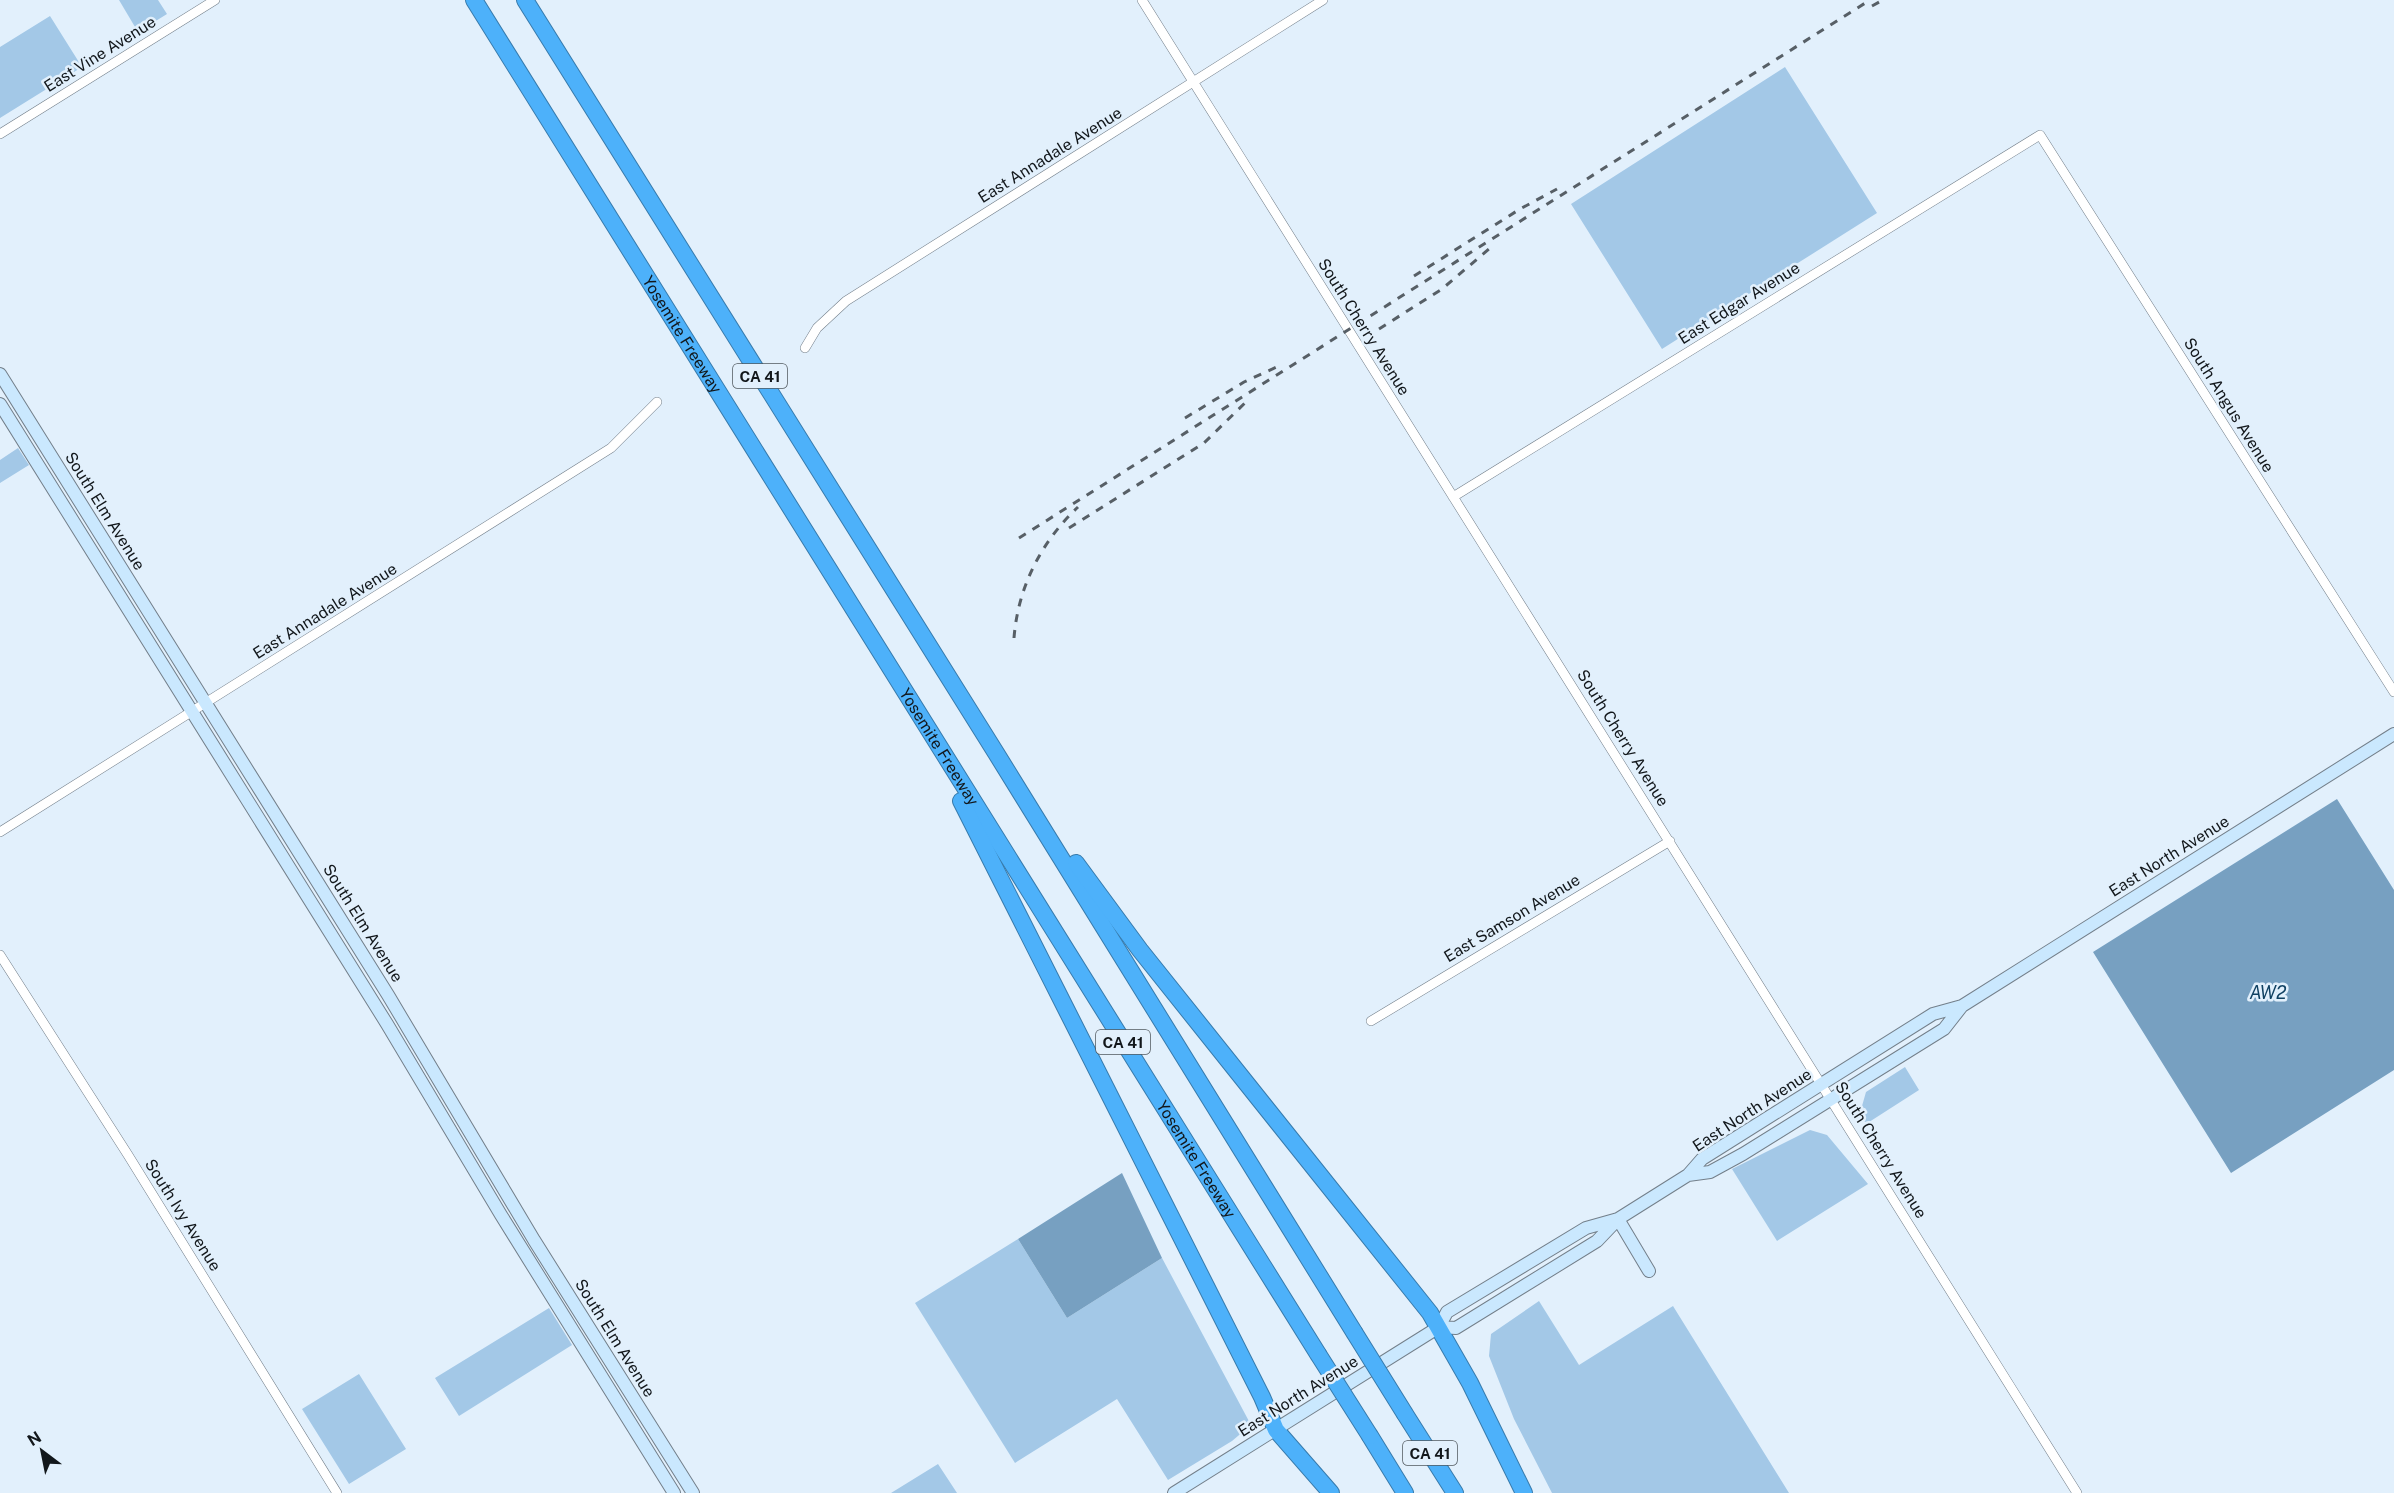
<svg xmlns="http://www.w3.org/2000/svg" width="2394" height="1493" font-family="'Public Sans',sans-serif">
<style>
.green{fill:#a3c8e7}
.water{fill:#77a0c1}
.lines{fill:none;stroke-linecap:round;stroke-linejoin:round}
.street-casing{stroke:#737f8a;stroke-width:10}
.secondary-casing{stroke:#737f8a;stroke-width:14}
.highway-casing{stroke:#387bac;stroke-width:18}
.street{stroke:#fff;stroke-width:9}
.secondary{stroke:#cae8fe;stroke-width:12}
.highway{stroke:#4db1fa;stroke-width:16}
.rail{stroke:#575f66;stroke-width:3;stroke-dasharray:8 8;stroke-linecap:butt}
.highway-bridge-casing{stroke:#387bac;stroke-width:18;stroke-linecap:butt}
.highway-bridge{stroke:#4db1fa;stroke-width:16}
.labels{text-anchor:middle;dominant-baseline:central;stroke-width:5;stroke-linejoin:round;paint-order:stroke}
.shield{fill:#e2f0fc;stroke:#50585e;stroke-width:1.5}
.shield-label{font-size:15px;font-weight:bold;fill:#12171b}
.street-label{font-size:16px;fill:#12171b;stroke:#e2f0fc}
.water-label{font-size:18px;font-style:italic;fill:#104162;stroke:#e2f0fc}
</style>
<rect width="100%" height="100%" fill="#e2f0fc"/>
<!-- green -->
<path class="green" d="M119,0h39l9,14 -29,18z
M50,16l32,51 -82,51v-71z
M1785,67l92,146 -215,136 -91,-145z
M18,448l11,17 -29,18v-23z
M1905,1067l14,23 -53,34 -6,-11 6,-21z
M1810,1130l17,5 41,49 -91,57 -45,-72z
M1018,1239l49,79 95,-60 89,167 -19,16 -64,39 -51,-81 -102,64 -100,-160z
M1539,1301l40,64 94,-59 116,187h-237l-38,-74 -25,-63 2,-22z
M549,1308l23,37 -113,71 -24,-38z
M359,1374l47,75 -57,35 -47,-75z
M938,1464l19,29h-66z"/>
<!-- water -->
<path class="water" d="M2337,799l57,91v180l-163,103 -138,-221z
M1122,1173l40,85 -95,60 -49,-79z"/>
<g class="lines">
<!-- street casing -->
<g class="street-casing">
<path id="street" d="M1142,0l935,1493
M0,134l215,-134
M805,348l12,-20 29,-27 477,-301
M1453,497l587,-362 354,557
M0,832l611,-384 46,-46
M0,955l128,200 209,338
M1371,1021l299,-180"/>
</g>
<!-- secondary casing -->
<g class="secondary-casing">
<path id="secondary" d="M0,374l388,621 146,245 159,253
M0,404l387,620 114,191 173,278
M1688,1175l22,-3 33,-18 201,-125 18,-23
M1439,1327l17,1 141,-87 21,-22 70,-44 14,-16 231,-145 29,-8 432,-272
M1174,1493l265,-166 8,-15 139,-84 32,-9 31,52"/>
</g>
<!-- highway casing -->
<g class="highway-casing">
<g id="highway">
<path id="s1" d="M474,0l844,1354"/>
<path d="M525,0l471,753 358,579"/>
<path d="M961,801l301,596 14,33 55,63"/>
<path d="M1076,863l64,87 290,363 40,70 54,110"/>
<path d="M1405,1414l50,79"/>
<path d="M1370,1436l35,57"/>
</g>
</g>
<!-- street -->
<use href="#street" class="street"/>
<!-- secondary -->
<use href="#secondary" class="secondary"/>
<!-- highway -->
<use href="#highway" class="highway"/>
<!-- rail -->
<path class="rail" d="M1872,6l11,-6
M1414,276l106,-67 37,-20
M1379,329l63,-40 47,-40
M1185,418l59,-36 37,-17
M1069,528l135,-85 46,-45
M1019,538l851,-538
M1014,638c4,-51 27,-96 64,-131"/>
<!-- highway-bridge casing -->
<g class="highway-bridge-casing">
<path id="highway-bridge" d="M1354,1332l51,82
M1318,1354l52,82"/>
</g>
<!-- highway-bridge -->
<use href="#highway-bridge" class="highway-bridge"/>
</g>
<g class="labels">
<!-- shield labels -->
<g class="shield">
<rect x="733" y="364" width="54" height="24" rx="4.5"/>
<rect x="1096" y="1030" width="54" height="24" rx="4.5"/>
<rect x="1403" y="1441" width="54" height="24" rx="4.5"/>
</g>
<g class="shield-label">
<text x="760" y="376">CA 41</text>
<text x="1123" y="1042">CA 41</text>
<text x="1430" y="1453">CA 41</text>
</g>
<!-- street labels -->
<g class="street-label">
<text transform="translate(100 54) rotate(-32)">East Vine Avenue</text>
<text transform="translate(1050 155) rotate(-32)">East Annadale Avenue</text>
<text transform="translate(1739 303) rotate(-32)">East Edgar Avenue</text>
<text transform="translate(1364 327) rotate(58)">South Cherry Avenue</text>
<text stroke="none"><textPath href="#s1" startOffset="394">Yosemite Freeway</textPath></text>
<text transform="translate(2229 405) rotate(58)">South Angus Avenue</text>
<text transform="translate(105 511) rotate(58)">South Elm Avenue</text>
<text transform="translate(325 611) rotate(-32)">East Annadale Avenue</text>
<text transform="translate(1623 738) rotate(58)">South Cherry Avenue</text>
<text stroke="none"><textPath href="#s1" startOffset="880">Yosemite Freeway</textPath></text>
<text transform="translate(2169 856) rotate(-32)">East North Avenue</text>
<text transform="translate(1512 918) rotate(-31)">East Samson Avenue</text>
<text transform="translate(363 923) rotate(58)">South Elm Avenue</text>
<text transform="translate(1752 1110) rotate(-33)">East North Avenue</text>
<text transform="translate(1881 1150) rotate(58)">South Cherry Avenue</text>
<text stroke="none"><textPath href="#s1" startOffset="1366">Yosemite Freeway</textPath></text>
<text transform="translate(183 1215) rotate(58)">South Ivy Avenue</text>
<text transform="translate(615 1338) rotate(58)">South Elm Avenue</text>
<text transform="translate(1298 1396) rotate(-32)">East North Avenue</text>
</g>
<!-- water labels -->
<g class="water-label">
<text x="2268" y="992">AW2</text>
</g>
</g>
<!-- north arrow -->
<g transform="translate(42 1451) rotate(328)" stroke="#e2f0fc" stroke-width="4.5" paint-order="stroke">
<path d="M0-4.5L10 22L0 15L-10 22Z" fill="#12171b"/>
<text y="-9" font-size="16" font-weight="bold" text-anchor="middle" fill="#12171b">N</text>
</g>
</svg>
